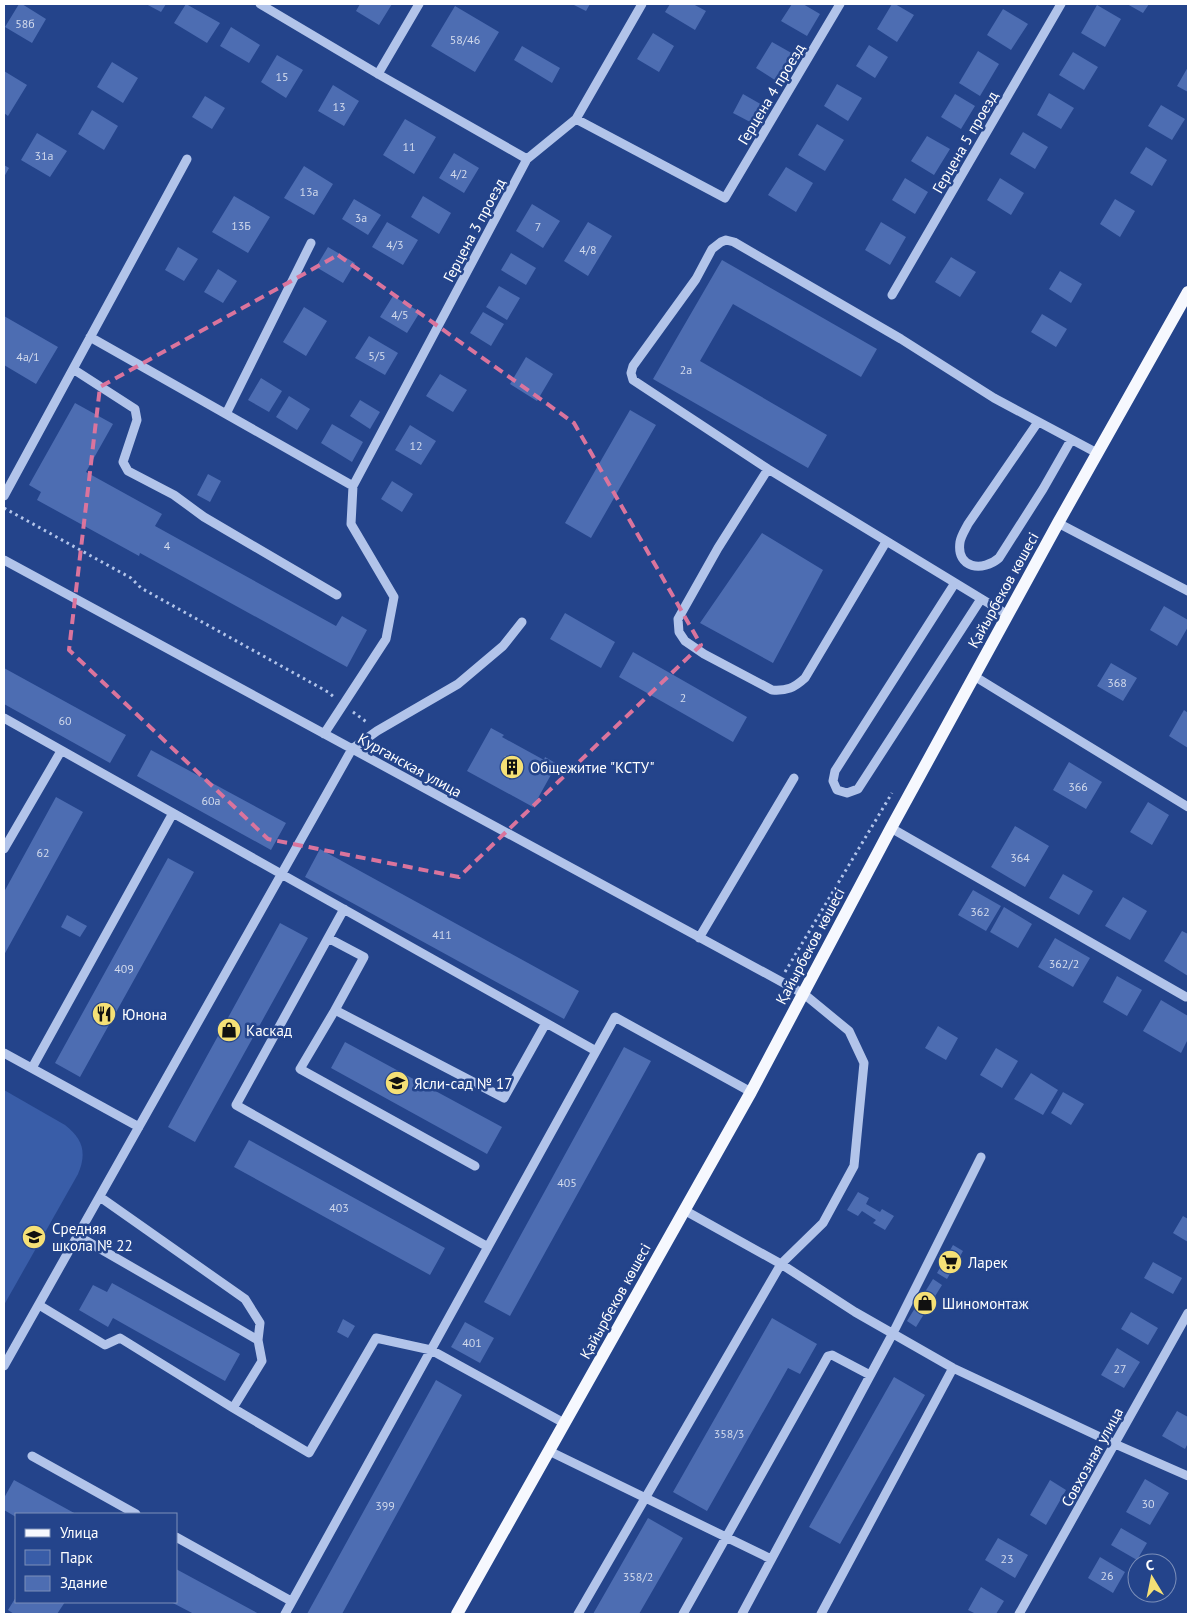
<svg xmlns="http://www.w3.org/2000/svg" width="1192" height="1618" font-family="'PT Sans',sans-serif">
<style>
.green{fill:#395da8}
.building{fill:#4d6db2}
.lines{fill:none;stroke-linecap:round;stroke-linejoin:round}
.path{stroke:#b2c4ea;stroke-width:3;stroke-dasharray:2.5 4;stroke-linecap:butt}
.minor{stroke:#b2c4ea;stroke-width:9}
.major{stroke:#f6f8fe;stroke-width:12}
.marked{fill:none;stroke:#da749d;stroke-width:4;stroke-dasharray:10 6;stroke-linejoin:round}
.labels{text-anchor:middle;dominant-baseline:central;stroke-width:5;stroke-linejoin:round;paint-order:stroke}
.number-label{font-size:12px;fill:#d2daec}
.street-label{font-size:15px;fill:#fff;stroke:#24448b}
.poi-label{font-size:15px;fill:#fff;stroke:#24448b;text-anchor:start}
</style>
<rect width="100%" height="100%" fill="#24448b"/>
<!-- green -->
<path class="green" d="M4,1090l61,35c18,14 22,28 13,49l-74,131z"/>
<!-- building -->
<path class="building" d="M19,4h3l24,15 -14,24 -27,-16z
M146,4h20l-5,8z
M186,4l34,19 -13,20 -33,-20z
M360,4h32l-13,21 -23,-14z
M572,4h18l-4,7z
M670,4h23l13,7 -11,19 -30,-18z
M792,4h11l17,10 -13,22 -26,-15z
M892,4h3l19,11 -17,27 -20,-13z
M1127,4h22l-6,9z
M1097,5l24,14 -16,28 -24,-14z
M455,6l44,26 -24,40 -44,-26z
M1003,9l25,15 -17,26 -24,-15z
M231,27l29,18 -11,18 -29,-17z
M653,33l21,13 -15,26 -22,-13z
M772,42l23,13 -17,27 -22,-14z
M869,45l19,12 -13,21 -19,-12z
M522,46l38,22 -8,15 -38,-23z
M978,51l21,13 -19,32 -21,-13z
M1073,52l25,15 -14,23 -25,-15z
M277,55l26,15 -17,28 -25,-16z
M112,62l26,16 -15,25 -26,-16z
M1188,67v25l-11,-6z
M4,71l23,14 -19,31 -4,-3z
M837,84l25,14 -14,23 -24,-15z
M333,85l26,16 -15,25 -26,-15z
M1049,93l25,15 -13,21 -24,-14z
M743,94l21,12 -10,18 -21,-11z
M955,94l20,12 -14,23 -20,-12z
M205,96l20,12 -13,21 -20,-12z
M1161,105l24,14 -13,21 -24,-14z
M92,110l26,16 -14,24 -26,-16z
M405,119l31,18 -22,37 -31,-19z
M817,124l27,16 -19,31 -27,-16z
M1023,132l25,15 -13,22 -25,-15z
M37,133l30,18 -17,26 -29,-17z
M927,136l23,13 -16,26 -23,-14z
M1146,147l21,13 -15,26 -22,-13z
M454,153l25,15 -15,25 -25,-15z
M4,165l5,3 -5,9z
M304,166l29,18 -19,31 -30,-17z
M786,167l27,16 -17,29 -28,-17z
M905,178l23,14 -13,22 -23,-14z
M1000,178l24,15 -13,22 -24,-15z
M234,196l36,21 -22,36 -36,-21z
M423,196l28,17 -12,21 -28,-17z
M354,199l27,16 -13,20 -26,-16z
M1115,199l20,12 -15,26 -20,-13z
M532,204l28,17 -17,27 -27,-17z
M387,222l31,18 -15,25 -31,-18z
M588,222l24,14 -24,40 -24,-15z
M881,222l25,15 -16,28 -25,-15z
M178,247l20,12 -14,22 -19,-11z
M328,247l27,16 -12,20 -27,-16z
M511,253l25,15 -10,17 -25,-15z
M951,257l25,15 -16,25 -25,-15z
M722,260l155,89 -16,28 -128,-73 -33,57 127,74 -19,33 -155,-89z
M218,269l19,12 -14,22 -19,-11z
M1060,271l22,13 -11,19 -22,-14z
M499,286l21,12 -13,22 -21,-13z
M393,296l27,16 -13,21 -27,-16z
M304,307l23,14 -21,35 -23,-14z
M483,312l21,12 -13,22 -21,-13z
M1042,314l25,15 -11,18 -25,-15z
M4,316l54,31 -22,37 -32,-19z
M369,336l29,17 -13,22 -30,-17z
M526,357l27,17 -16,27 -27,-17z
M440,374l27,16 -14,22 -27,-16z
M261,378l21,13 -13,21 -21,-12z
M289,396l21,13 -13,21 -21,-13z
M360,400l20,12 -10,17 -20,-13z
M75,403l38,21 -27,48 76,42 -7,12 181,100 6,-10 25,14 -20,37 -207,-114 -1,3 -102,-56 4,-8 -12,-7z
M630,410l26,15 -65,113 -26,-15z
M332,424l31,18 -11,20 -31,-19z
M410,425l26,16 -15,24 -26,-15z
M208,474l13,7 -11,21 -13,-7z
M392,481l21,13 -11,18 -21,-13z
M762,533l61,37 -50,93 -73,-40z
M1164,606l24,14v7l-11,19 -27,-16z
M565,613l50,29 -14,26 -51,-29z
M633,652l114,65 -14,25 -114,-65z
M1111,663l26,15 -14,23 -26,-15z
M4,668l122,67 -16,28 -106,-59z
M1184,710l4,3v35l-19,-12z
M491,728l13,7 -2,2 42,23 1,-3 12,7 -24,43 -66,-36z
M151,750l135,73 -15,27 -134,-74z
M1069,762l33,20 -16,27 -33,-19z
M56,797l27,15 -79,143v-63z
M1148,802l21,13 -17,30 -22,-13z
M1015,826l34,20 -24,41 -34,-20z
M320,849l259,142 -15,28 -259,-142z
M168,858l26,14 -114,205 -25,-14z
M1063,874l30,17 -14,24 -30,-17z
M973,890l28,16 -15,25 -28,-16z
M1123,897l24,14 -17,29 -25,-14z
M1004,907l28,17 -14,24 -28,-16z
M67,915l20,11 -7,11 -19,-10z
M280,923l28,15 -113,204 -27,-15z
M1182,931l6,3v42l-24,-15z
M1055,938l35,20 -17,29 -35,-20z
M1117,976l25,14 -15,26 -24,-14z
M1161,1000l27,16v23l-7,14 -38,-22z
M938,1026l20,12 -12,22 -21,-12z
M345,1042l157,85 -15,27 -156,-86z
M624,1047l27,14 -141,255 -26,-14z
M996,1048l22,13 -16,27 -22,-13z
M1031,1073l27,17 -15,25 -29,-16z
M1063,1092l21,12 -13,21 -20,-12z
M249,1140l196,108 -15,27 -196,-108z
M858,1192l11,6 -3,6 14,8 2,-3 12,7 -9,14 -12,-7 3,-3 -14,-9 -4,5 -11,-6z
M1183,1216l5,3v23l-15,-9z
M953,1245l10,6 -16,28 -10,-6z
M1153,1262l29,16 -9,16 -29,-16z
M933,1279l9,6 -26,42 -9,-6z
M112,1283l128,71 -15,27 -112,-63 -5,9 -29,-17 14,-25 14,7z
M1131,1312l27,16 -10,17 -27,-16z
M772,1318l45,26 -17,30 -12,-6 -81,143 -34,-19z
M343,1319l12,7 -7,12 -11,-6z
M465,1322l29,16 -14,25 -29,-16z
M1117,1348l23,14 -16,26 -23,-13z
M894,1377l31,18 -85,149 -31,-17z
M436,1380l26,15 -120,219h-35z
M1177,1411l11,6v26l-3,6 -23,-13z
M1145,1479l24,14 -19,32 -24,-13z
M14,1480l62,34h-60v3l-12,-7v-12z
M1050,1480l16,10 -20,35 -16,-10z
M648,1518l35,20 -44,76h-46z
M1121,1528l26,15 -10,17 -26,-15z
M998,1538l30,17 -13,23 -30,-18z
M1100,1557l25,15 -12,21 -25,-15z
M176,1569l83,45h-65l-23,-12h5z
M981,1587l23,14 -8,13h-20l-8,-4z
M16,1597v5h49l-8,12h-43l-6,-4z"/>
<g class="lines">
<!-- path -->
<path class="path" d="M4,508l127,70 10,10 187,104 6,5
M353,712l15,11
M785,972l107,-179"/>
<!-- minor -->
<path class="minor" d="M260,4l118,70 149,85
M378,74l41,-70
M576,119l149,79 115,-194
M892,295l169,-291
M90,337l263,149
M73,369l62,40 2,11 -14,42 5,9 46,24 30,22 133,78
M226,414l85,-171
M1038,422l-70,102c-3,6 -7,12 -8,18 -4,27 23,30 39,16l44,-69 28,-49
M768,469l-50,79 -40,71 1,13 6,9 19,13 68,36c15,1 22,-2 33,-12l81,-136
M4,496l183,-337
M1058,523l130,68
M4,560l776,421 24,13 45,37 15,32 -10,103 -31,57 -42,41 -203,350
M955,583l-120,188 -2,10 4,9 10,3 11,-4 123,-190
M1008,615l-240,-146 -135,-89 -2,-7 2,-7 63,-87 16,-30 9,-7 5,-2 8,2 167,97 93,59 103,55
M974,676l214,131
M4,718l592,333
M324,734l62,-95 8,-42 -43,-73 2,-38 174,-327 49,-40 66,-115
M891,828l295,169
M4,849l57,-98
M344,909l-108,196 252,142
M328,938l36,19 -29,53 169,88 42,-75
M699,938l95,-160
M335,1010l-35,59 175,97
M4,1053l135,74
M32,1068l141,-255
M100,1197l145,102 15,24 -2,17
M684,1210l97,54 74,48 98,56 162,76 73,32
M78,1236l180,104 4,21 -29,47 76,45 67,-115 55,12 133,73
M39,1305l66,40 15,-7 113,70
M4,1366l348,-617 25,-18 81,-47 45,-38 19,-24
M549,1451l222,108
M32,1456l104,58
M176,1537l115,64
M285,1614l330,-597 136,75
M683,1614l145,-258 4,-1 38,20
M742,1614l151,-281 88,-176
M821,1614l132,-246
M1019,1614l169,-301"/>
<!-- major -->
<path class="major" d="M457,1614l294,-522 140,-264 167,-305 130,-231"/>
</g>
<!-- marked area -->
<path class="marked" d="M338,255l236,168 127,222 -242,232 -191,-38 -199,-189 31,-263z"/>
<!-- icons -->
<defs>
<g id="building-disc" transform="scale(1.25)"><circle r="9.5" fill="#f5e076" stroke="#24448b"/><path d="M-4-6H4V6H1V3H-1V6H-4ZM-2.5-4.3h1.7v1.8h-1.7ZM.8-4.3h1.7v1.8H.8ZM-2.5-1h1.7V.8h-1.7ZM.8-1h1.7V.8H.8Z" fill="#111"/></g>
<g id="restaurant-disc" transform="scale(1.25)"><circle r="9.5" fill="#f5e076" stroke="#24448b"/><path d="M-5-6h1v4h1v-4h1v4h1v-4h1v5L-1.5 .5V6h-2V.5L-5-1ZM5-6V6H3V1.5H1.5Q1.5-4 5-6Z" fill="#111"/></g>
<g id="shop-disc" transform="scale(1.25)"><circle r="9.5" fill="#f5e076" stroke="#24448b"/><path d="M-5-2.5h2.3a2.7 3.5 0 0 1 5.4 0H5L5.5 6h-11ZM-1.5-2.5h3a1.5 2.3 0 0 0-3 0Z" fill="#111"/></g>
<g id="school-disc" transform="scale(1.25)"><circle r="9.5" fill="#f5e076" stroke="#24448b"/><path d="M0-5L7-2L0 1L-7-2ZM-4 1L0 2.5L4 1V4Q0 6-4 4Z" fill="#111"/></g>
<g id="supermarket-disc" transform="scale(1.25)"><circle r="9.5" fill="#f5e076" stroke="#24448b"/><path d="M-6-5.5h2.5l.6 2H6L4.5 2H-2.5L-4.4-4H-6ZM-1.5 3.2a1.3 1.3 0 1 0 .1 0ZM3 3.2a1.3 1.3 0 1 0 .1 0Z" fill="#111"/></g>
</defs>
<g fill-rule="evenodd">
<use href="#building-disc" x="512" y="767"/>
<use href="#restaurant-disc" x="104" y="1014"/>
<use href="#shop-disc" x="229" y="1030"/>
<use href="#school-disc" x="397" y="1083"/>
<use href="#school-disc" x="34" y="1237"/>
<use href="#supermarket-disc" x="950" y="1262"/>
<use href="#shop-disc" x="925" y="1303"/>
</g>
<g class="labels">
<!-- number labels -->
<g class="number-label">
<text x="25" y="23">58б</text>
<text x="465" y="39">58/46</text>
<text x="282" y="76">15</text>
<text x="339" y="106">13</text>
<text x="409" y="146">11</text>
<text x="44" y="155">31а</text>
<text x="459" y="173">4/2</text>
<text x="309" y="191">13а</text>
<text x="361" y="217">3а</text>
<text x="241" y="225">13Б</text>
<text x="538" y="226">7</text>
<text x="395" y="244">4/3</text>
<text x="588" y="249">4/8</text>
<text x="400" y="314">4/5</text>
<text x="377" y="355">5/5</text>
<text x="28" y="356">4а/1</text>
<text x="686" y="369">2а</text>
<text x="416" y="445">12</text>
<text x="167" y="545">4</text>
<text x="1117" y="682">368</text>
<text x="683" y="697">2</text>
<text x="65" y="720">60</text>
<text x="1078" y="786">366</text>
<text x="211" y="800">60а</text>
<text x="43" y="852">62</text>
<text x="1020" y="857">364</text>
<text x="980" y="911">362</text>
<text x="442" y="934">411</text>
<text x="1064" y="963">362/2</text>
<text x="124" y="968">409</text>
<text x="567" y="1182">405</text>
<text x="339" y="1207">403</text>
<text x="472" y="1342">401</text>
<text x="1120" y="1368">27</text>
<text x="729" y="1433">358/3</text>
<text x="1148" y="1503">30</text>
<text x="385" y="1505">399</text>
<text x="1007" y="1558">23</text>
<text x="1107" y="1575">26</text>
<text x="638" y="1576">358/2</text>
</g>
<!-- street labels -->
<g class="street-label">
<text transform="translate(771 94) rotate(-59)">Герцена 4 проезд</text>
<text transform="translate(965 142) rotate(-60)">Герцена 5 проезд</text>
<text transform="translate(474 230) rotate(-62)">Герцена 3 проезд</text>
<text transform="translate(1003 590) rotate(-61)">Қайырбеков көшесі</text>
<text transform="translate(410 765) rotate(29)">Курганская улица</text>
<text transform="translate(810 946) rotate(-62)">Қайырбеков көшесі</text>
<text transform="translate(615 1301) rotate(-61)">Қайырбеков көшесі</text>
<text transform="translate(1092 1457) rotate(-61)">Совхозная улица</text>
</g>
<!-- poi labels -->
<g class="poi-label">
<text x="530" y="767">Общежитие "КСТУ"</text>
<text x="122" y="1014">Юнона</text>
<text x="246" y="1030">Каскад</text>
<text x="414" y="1083">Ясли-сад № 17</text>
<text x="52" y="1228">Средняя<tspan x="52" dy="17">школа № 22</tspan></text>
<text x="968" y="1262">Ларек</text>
<text x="942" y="1303">Шиномонтаж</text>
</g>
</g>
<!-- border -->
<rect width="1192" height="1618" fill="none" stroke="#ffffff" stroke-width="10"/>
<!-- legend -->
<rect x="15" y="1513" width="162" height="90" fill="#24448b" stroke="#7c8fb9"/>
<rect x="25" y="1529" width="25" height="8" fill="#f6f8fe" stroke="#7c8fb9"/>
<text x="60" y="1538" font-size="15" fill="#ffffff">Улица</text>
<rect x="25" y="1550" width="25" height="15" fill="#395da8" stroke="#7c8fb9"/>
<text x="60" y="1563" font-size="15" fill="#ffffff">Парк</text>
<rect x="25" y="1576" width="25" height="15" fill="#4d6db2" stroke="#7c8fb9"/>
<text x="60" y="1588" font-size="15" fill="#ffffff">Здание</text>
<!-- north arrow -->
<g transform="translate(1152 1578) rotate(350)"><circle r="24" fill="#24448b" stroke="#7c8fb9"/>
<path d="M0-4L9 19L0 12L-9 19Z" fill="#f5e076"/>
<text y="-8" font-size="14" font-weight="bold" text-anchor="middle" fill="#ffffff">С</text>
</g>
</svg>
